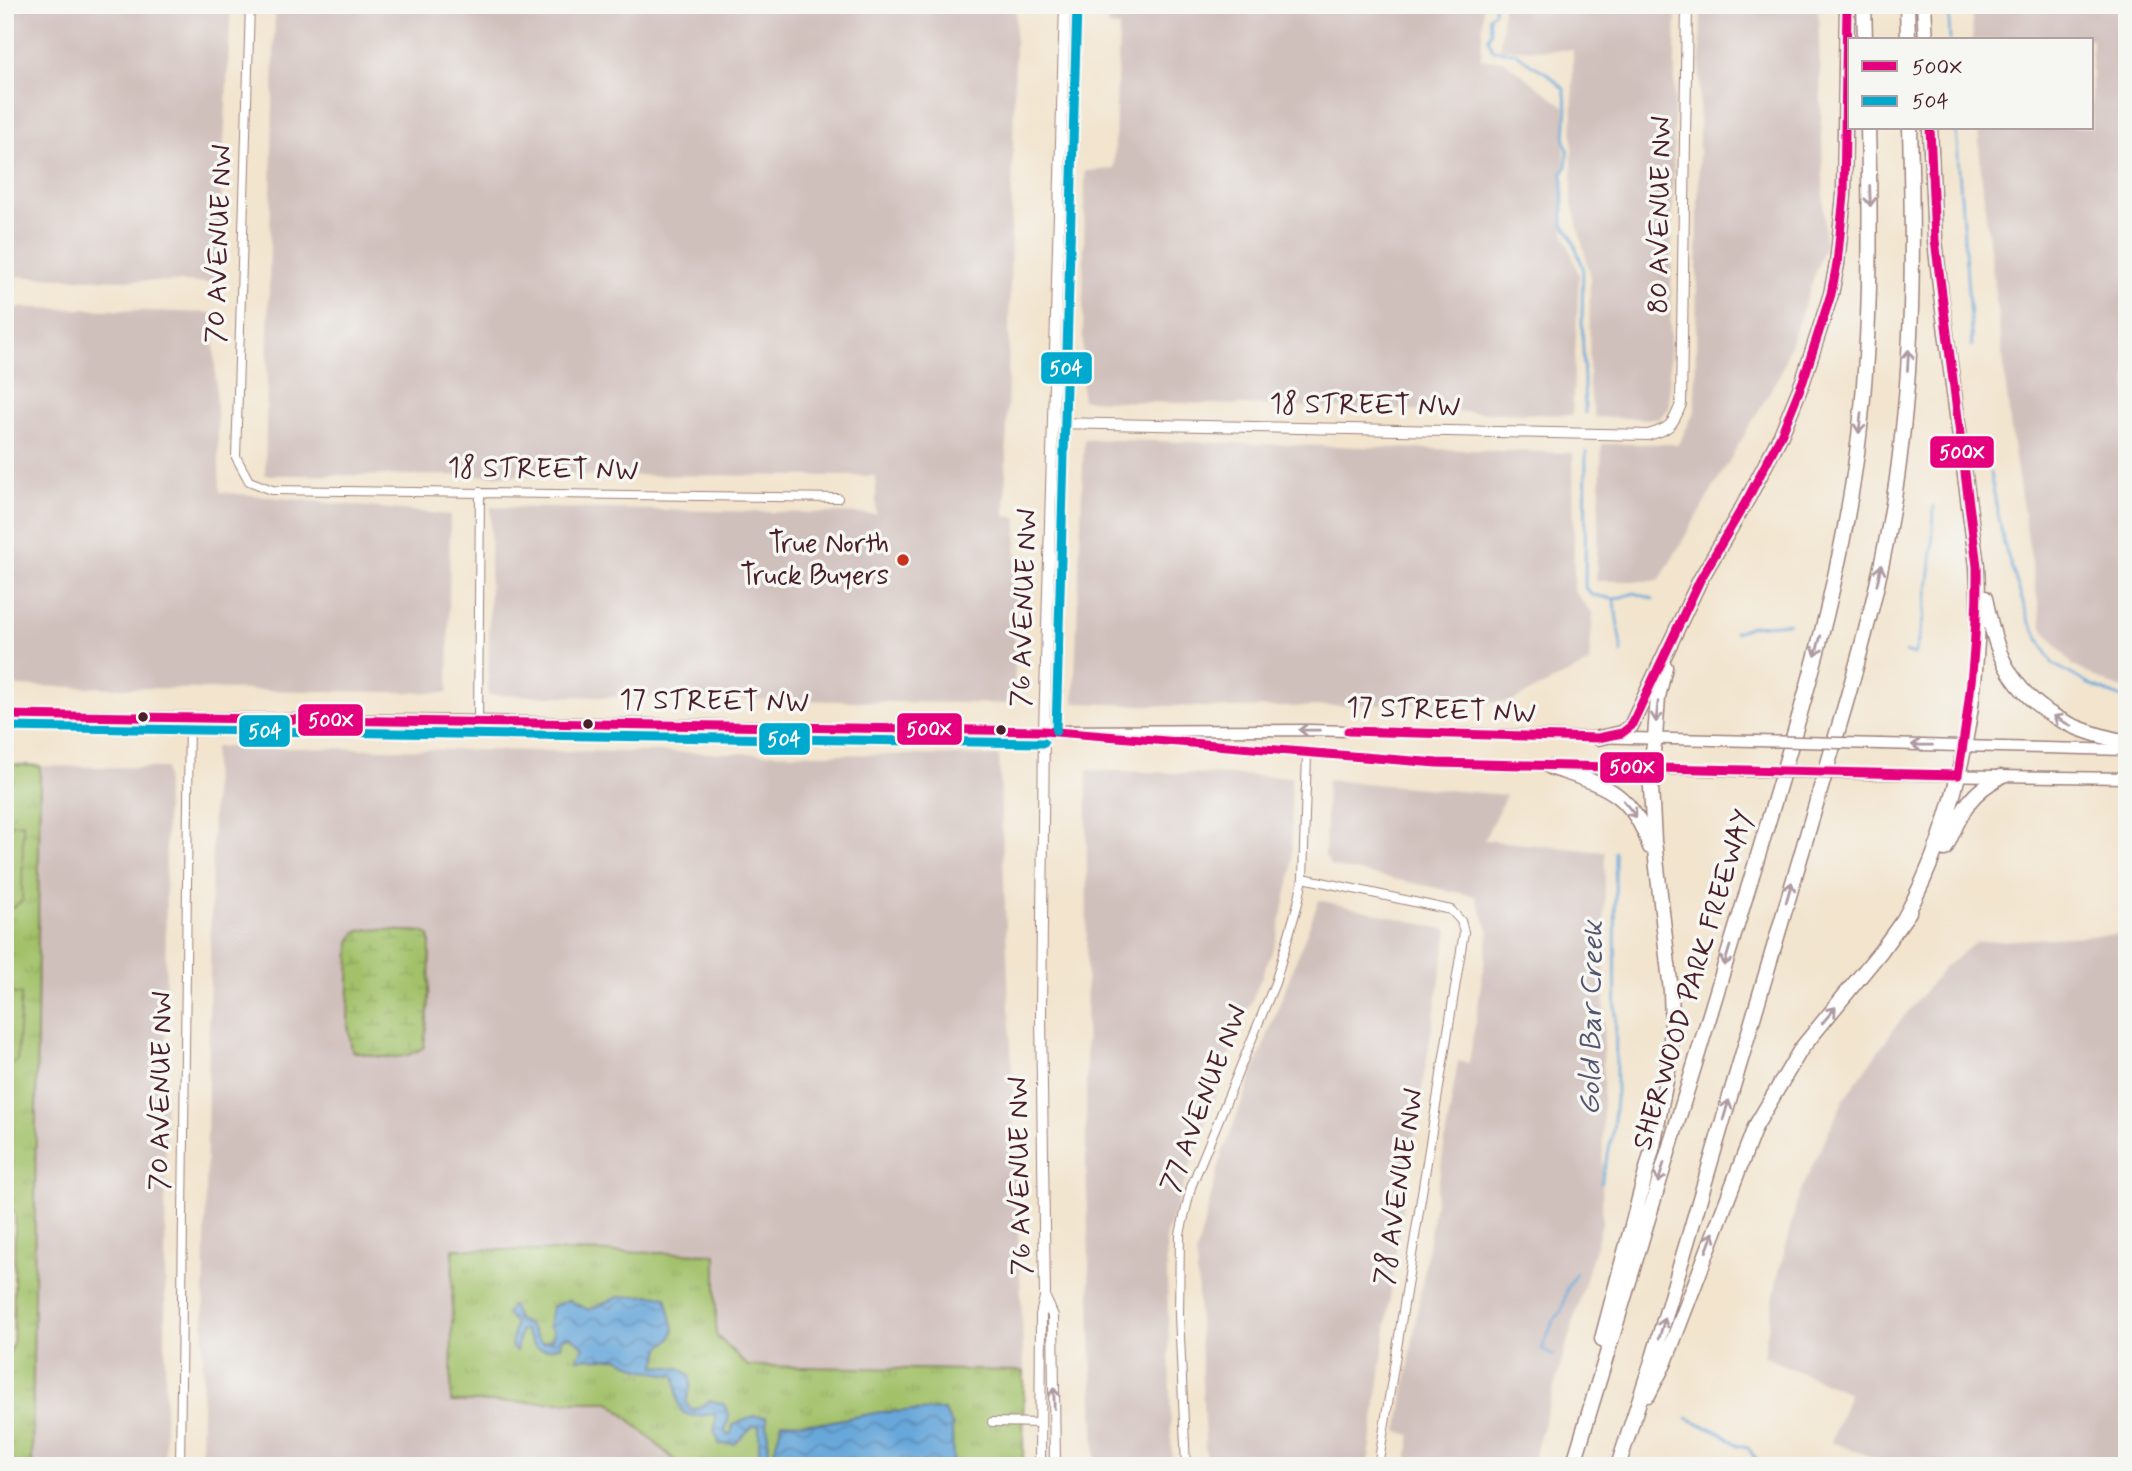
<svg xmlns="http://www.w3.org/2000/svg" width="2132" height="1471" font-family="Mynerve,sans-serif">
<style>
.industrial{fill:#d0c0bc}
.wetland{fill:url(#wetland-marsh);stroke:#76704a;stroke-width:2}
.park{fill:url(#park-tufts);stroke:#76704a;stroke-width:2}
.pitch{fill:#a2c169;stroke:#76704a;stroke-width:2}
.water{fill:url(#water-waves);stroke:#586382;stroke-width:2}
.lines{fill:none;stroke-linecap:round;stroke-linejoin:round}
.stream{stroke:#67a7da;stroke-width:2.5}
.minor-casing{stroke:#9e827c;stroke-width:10}
.tertiary-casing{stroke:#9e827c;stroke-width:12}
.secondary-casing{stroke:#9e827c;stroke-width:13}
.motorway-casing{stroke:#9e827c;stroke-width:17}
.minor{stroke:#fff;stroke-width:8}
.tertiary{stroke:#fff;stroke-width:10}
.secondary{stroke:#fff;stroke-width:10}
.motorway{stroke:#fff;stroke-width:14}
.secondary-bridge-casing{stroke:#9e827c;stroke-width:13;stroke-linecap:butt}
.secondary-bridge{stroke:#fff;stroke-width:10}
.bus-1-casing{stroke:#f6f6f2;stroke-width:14}
.bus-2-casing{stroke:#f6f6f2;stroke-width:14}
.bus-1{stroke:#e5007d;stroke-width:9}
.bus-2{stroke:#00a9ce;stroke-width:9}
.oneway{stroke:#ae9aa0}
.poi-dot{fill:#c8321e;stroke:#f6f6f2;stroke-width:2.5}
.bus-dot{fill:#4a1f2b;stroke:#f6f6f2;stroke-width:2.5}
.labels{text-anchor:middle;dominant-baseline:central;stroke-width:7;stroke-linejoin:round;paint-order:stroke}
.street-label{font-size:28px;fill:#4a1f2b;stroke:#f6f6f2}
.poi-label{font-size:28px;fill:#4a1f2b;stroke:#f6f6f2;text-anchor:end}
.water-label{font-size:30px;font-style:italic;fill:#565571;stroke:#f6f6f2}
.line-badge{stroke:#f6f6f2;stroke-width:2.5}
.badge-label{font-size:19px;text-anchor:middle;font-weight:bold;fill:#fff}
</style>
<defs>
<pattern id="wetland-marsh" width="20" height="14" patternUnits="userSpaceOnUse" patternTransform="scale(1.75)"><rect width="20" height="14" fill="#a2c169"/><path d="M1 5h8M5 5V1M11 12h8M15 12V8" fill="none" stroke="#8da55b"/></pattern>
<pattern id="park-tufts" width="24" height="20" patternUnits="userSpaceOnUse" patternTransform="scale(1.75)"><rect width="24" height="20" fill="#a2c169"/><path d="M3 7l-1-3M5 7V3M7 7l1-3M15 17l-1-3M17 17v-4M19 17l1-3" fill="none" stroke="#8da55b"/></pattern>
<pattern id="water-waves" width="16" height="10" patternUnits="userSpaceOnUse" patternTransform="scale(1.75)"><rect width="16" height="10" fill="#67a7da"/><path d="M0 5q4-4 8 0t8 0" fill="none" stroke="#5787b1"/></pattern>
</defs>
<rect width="100%" height="100%" fill="#f6f6f2"/>
<filter id="ink" filterUnits="userSpaceOnUse"><feTurbulence type="fractalNoise" baseFrequency=".0143" numOctaves="2"/><feDisplacementMap in="SourceGraphic" scale="14" xChannelSelector="R" yChannelSelector="G"/><feConvolveMatrix kernelMatrix="1 2 1 2 8 2 1 2 1" color-interpolation-filters="sRGB"/></filter>
<filter id="wash" filterUnits="userSpaceOnUse"><feTurbulence type="fractalNoise" baseFrequency=".00686" numOctaves="4" result="noise"/><feDisplacementMap in="SourceGraphic" scale="28" xChannelSelector="R" yChannelSelector="G"/><feGaussianBlur stdDeviation="1.57" result="paint"/><feColorMatrix in="noise" values="0 0 0 0 0 0 0 0 0 0 0 0 0 0 0 0 0 1.4 0 .05"/><feComposite in="paint" operator="in"/></filter>
<g filter="url(#wash)">
<rect width="100%" height="100%" fill="#f2e4cd"/>
<!-- industrial -->
<path class="industrial" d="M5,5h226l-14,279 -5,-1 -207,-7z
M275,5h741l-11,511 12,1 -3,187 -526,-9 3,-188 385,7v-38l-611,-1z
M1107,5h376l-2,54 22,1 62,47 -1,126 15,42 -7,140 -490,-15 3,-229 29,-2 5,-142 -12,-1z
M1503,5h173l-7,403 -11,11 -63,-2 -6,-29 1,-115 -18,-69 1,-154 -73,-1z
M1701,5h117l7,240 -45,129 -121,207h-63l6,-137h77l16,-34z
M1971,5h156v685l-19,-6 -35,-19 -31,-37 -30,-189 -31,-267 -3,-44h114v-88h-119z
M5,307l208,6 7,179 230,23 -2,178 -443,-7z
M1084,439l489,14 1,138 19,24 -4,48 -78,39 -277,6 -160,-5z
M214,747l785,9 25,615 -276,-5 -32,-31 -263,-86 -2,153h159l71,64h-480z
M40,766l126,2 -1,698h-133z
M1087,770l204,7 1,93 -16,72 -45,109 -65,184 6,231h-77l-9,-303z
M1327,780l179,15 -22,45 121,12 -3,372 -71,242h-125l5,-31 -13,-3 60,-371 11,2 20,-131 -14,-36 -144,-30 -6,-10z
M1319,900l129,30 -49,299 -31,237h-162l-10,-212 26,-99z
M2127,934v532h-229l-67,-24 18,-49 -86,-37 14,-76 22,-86 45,-95 53,-74 48,-58 31,-25z"/>
<!-- wetland -->
<path class="wetland" d="M369,929l54,3 6,3 1,6 -1,61 -5,45c-20,16 -50,10 -72,4l-4,-26 2,-83 6,-10z"/>
<!-- park -->
<path class="park" d="M5,764l35,2 -8,700h-27v-108l5,-5 3,-12 2,-128 -10,-11z
M453,1249l263,5v81l32,31 276,5 -1,95h-342l-71,-64h-159z"/>
<!-- pitch -->
<path class="pitch" d="M23,823l-1,78 -10,7h-7v-83z
M5,994h16l-4,67 -11,6z
M5,1087h6l-1,81h-5z"/>
<!-- water -->
<path class="water" d="M650,1295l16,2 8,32 -3,10 -11,9 -4,18 24,2 10,7 1,11 -5,17 7,7 17,-9 14,3 5,13 -4,14 2,4 4,-1 2,-9 21,-9 13,1 2,38h4l9,-33 40,1 58,-11 64,-2 8,15 1,41h-190l-4,-9v-31h-6l-18,18h-15l-6,-13 2,-12 -1,-5c-7,0 -11,2 -18,2 -26,1 -17,-24 -22,-40l-35,-7 -22,-11 -41,1 7,-12 -14,-11 -8,2 -2,8c-20,6 -26,5 -35,-16h-4l-5,21 -5,-4 4,-24 -9,-9 5,-8 2,1 4,12c16,6 15,13 25,24l10,-4 2,-8 -5,-5 3,-20 17,-6 20,10 29,-13z"/>
<g class="lines">
<!-- stream -->
<path class="stream" d="M1493,5l2,5 -6,7 2,14 -3,7 5,12 24,3 12,10 19,11 16,15 3,19 -2,33 3,9 -2,18 -3,4v52l8,11 12,32 -1,51 3,95
M1948,5l2,35
M1956,128l16,218
M1586,452l-1,136 8,7 21,4 8,54
M1990,473l14,71 25,77 24,43 39,22 35,14
M1614,599l21,-6 18,6
M1735,632l17,-6 37,-3
M1906,652l8,3c15,-48 19,-99 20,-149
M1601,1183l11,-46 4,-37 -1,-248
M1554,1356l-12,-6 11,-29 9,-11 5,-21 9,-16
M1687,1418l39,18 12,10 10,2 8,11 10,7"/>
</g>
</g>
<g filter="url(#ink)">
<g class="lines">
<!-- minor casing -->
<g class="minor-casing">
<path id="minor" d="M250,5l-14,452 13,24 23,9 566,8
M478,721l2,-229
M1303,878l148,32 10,11 3,11 -86,534
M992,1422l48,1
M180,1466l9,-748
M1186,1466l-7,-151 1,-81 11,-47 84,-204 23,-80 5,-25 4,-124"/>
</g>
<!-- tertiary casing -->
<g class="tertiary-casing">
<path id="tertiary" d="M1054,423l594,12c22,-6 25,-10 33,-31l6,-399
M1045,1298l8,18 2,150
M1040,1466l1,-151 4,-18 -4,-282 3,-284 21,-726"/>
</g>
<!-- secondary casing -->
<g class="secondary-casing">
<path id="secondary" d="M5,715l473,6 566,10 263,-1 448,11
M1103,736l334,27 306,8
M1881,744l246,6
M1871,774l256,4"/>
</g>
<!-- motorway casing -->
<g class="motorway-casing">
<path id="motorway" d="M1864,5l1,35
M1907,5l1,35
M1924,5l2,35
M1985,598c5,23 10,48 21,68 26,48 71,66 121,76
M1598,738l24,-5 9,-7 69,-146 48,-82 33,-63 22,-54 28,-87 6,-30 7,-69 3,-190
M1550,767c52,18 81,22 100,80
M1945,849c17,-35 19,-52 55,-72
M1904,919c57,-103 79,-236 73,-353l-36,-271 -6,-55 -5,-112
M1602,1339l51,-193 17,-86 2,-37 -1,-32 -17,-150 -4,-72 5,-31 3,-41 7,-30
M1648,1395l17,-33 90,-235 46,-78 80,-98 28,-39
M1573,1466c57,-188 114,-376 171,-564 44,-147 93,-296 113,-449 14,-109 14,-216 11,-325
M1618,1466l35,-108 189,-642c26,-88 49,-178 59,-270 13,-106 12,-211 9,-318"/>
</g>
<!-- minor -->
<use href="#minor" class="minor"/>
<!-- tertiary -->
<use href="#tertiary" class="tertiary"/>
<!-- secondary -->
<use href="#secondary" class="secondary"/>
<!-- motorway -->
<use href="#motorway" class="motorway"/>
<!-- secondary-bridge casing -->
<g class="secondary-bridge-casing">
<path id="secondary-bridge" d="M1755,741l126,3
M1743,771l128,3"/>
</g>
<!-- secondary-bridge -->
<use href="#secondary-bridge" class="secondary-bridge"/>
<!-- bus-1 casing -->
<g class="bus-1-casing">
<path id="bus-1" d="M5,715l1039,16 393,32 521,12c12,-70 20,-138 19,-209l-42,-326 -5,-112
M1348,731l250,7 24,-5 9,-7 69,-146 48,-82 33,-63 22,-54 28,-87 6,-30 7,-69 3,-190"/>
</g>
<!-- bus-2 casing -->
<g class="bus-2-casing">
<path id="bus-2" d="M5,727l1039,16
M1056,731l21,-726"/>
</g>
<!-- bus-1 -->
<use href="#bus-1" class="bus-1"/>
<!-- bus-2 -->
<use href="#bus-2" class="bus-2"/>
</g>
<!-- one-way arrows -->
<defs><path id="oneway-shaft" d="M-6 0H5M1.5-3L5.5 0L1.5 3" fill="none" stroke-width="1.6" stroke-linecap="round" stroke-linejoin="round" transform="scale(1.75)"/></defs>
<g class="oneway">
<use href="#oneway-shaft" transform="translate(1870 196) rotate(88)"/>
<use href="#oneway-shaft" transform="translate(1908 360) rotate(-87)"/>
<use href="#oneway-shaft" transform="translate(1860 423) rotate(96)"/>
<use href="#oneway-shaft" transform="translate(1879 575) rotate(-78)"/>
<use href="#oneway-shaft" transform="translate(1818 646) rotate(105)"/>
<use href="#oneway-shaft" transform="translate(1657 712) rotate(96)"/>
<use href="#oneway-shaft" transform="translate(2062 721) rotate(-151)"/>
<use href="#oneway-shaft" transform="translate(1309 730) rotate(-179)"/>
<use href="#oneway-shaft" transform="translate(1922 745) rotate(-179)"/>
<use href="#oneway-shaft" transform="translate(1630 809) rotate(52)"/>
<use href="#oneway-shaft" transform="translate(1789 892) rotate(-74)"/>
<use href="#oneway-shaft" transform="translate(1727 956) rotate(107)"/>
<use href="#oneway-shaft" transform="translate(1829 1015) rotate(-50)"/>
<use href="#oneway-shaft" transform="translate(1726 1110) rotate(-74)"/>
<use href="#oneway-shaft" transform="translate(1661 1173) rotate(107)"/>
<use href="#oneway-shaft" transform="translate(1710 1242) rotate(-69)"/>
<use href="#oneway-shaft" transform="translate(1662 1328) rotate(-74)"/>
<use href="#oneway-shaft" transform="translate(1054 1398) rotate(-91)"/>
</g>
</g>
<!-- markers -->
<circle class="poi-dot" cx="903" cy="560" r="7"/>
<g class="bus-dot">
<circle cx="143" cy="717" r="6"/>
<circle cx="588" cy="724" r="6"/>
<circle cx="1001" cy="730" r="6"/>
</g>
<g class="labels">
<!-- street labels -->
<g class="street-label">
<text transform="translate(1661 215) rotate(-89)">80 AVENUE NW</text>
<text transform="translate(220 244) rotate(-88)">70 AVENUE NW</text>
<text transform="translate(1365 406) rotate(1)">18 STREET NW</text>
<text transform="translate(543 470) rotate(1)">18 STREET NW</text>
<text transform="translate(1025 608) rotate(-88)">76 AVENUE NW</text>
<text transform="translate(714 702) rotate(1)">17 STREET NW</text>
<text transform="translate(1441 711) rotate(2)">17 STREET NW</text>
<text transform="translate(1694 980) rotate(-73)">SHERWOOD PARK FREEWAY</text>
<text transform="translate(162 1091) rotate(-89)">70 AVENUE NW</text>
<text transform="translate(1205 1099) rotate(-69)">77 AVENUE NW</text>
<text transform="translate(1021 1176) rotate(-91)">76 AVENUE NW</text>
<text transform="translate(1400 1187) rotate(-81)">78 AVENUE NW</text>
</g>
<!-- poi labels -->
<g class="poi-label">
<text x="889" y="544">True North<tspan x="889" dy="32">Truck Buyers</tspan></text>
</g>
<!-- water labels -->
<g class="water-label">
<text transform="translate(1592 1018) rotate(-89)">Gold Bar Creek</text>
</g>
</g>
<g class="line-badge">
<rect x="1040" y="351" width="53" height="34" rx="7" fill="#00a9ce"/>
<rect x="1929" y="435" width="66" height="34" rx="7" fill="#e5007d"/>
<rect x="297" y="703" width="67" height="34" rx="7" fill="#e5007d"/>
<rect x="896" y="712" width="67" height="34" rx="7" fill="#e5007d"/>
<rect x="238" y="714" width="53" height="34" rx="7" fill="#00a9ce"/>
<rect x="758" y="722" width="53" height="34" rx="7" fill="#00a9ce"/>
<rect x="1599" y="751" width="66" height="33" rx="7" fill="#e5007d"/>
</g>
<g class="badge-label">
<text x="1066" y="375">504</text>
<text x="1962" y="459">500X</text>
<text x="331" y="727">500X</text>
<text x="929" y="736">500X</text>
<text x="265" y="738">504</text>
<text x="784" y="746">504</text>
<text x="1632" y="774">500X</text>
</g>
<!-- margin -->
<rect width="2132" height="1471" fill="none" stroke="#f6f6f2" stroke-width="28"/>
<!-- legend -->
<rect x="1848" y="38" width="245" height="91" fill="#f6f6f2" stroke="#b1a0a2" stroke-width="2"/>
<rect x="1862" y="61" width="35" height="10" fill="#e5007d" stroke="#b1a0a2" stroke-width="2"/>
<text x="1912" y="74" font-size="21" fill="#4a1f2b">500X</text>
<rect x="1862" y="96" width="35" height="10" fill="#00a9ce" stroke="#b1a0a2" stroke-width="2"/>
<text x="1912" y="108" font-size="21" fill="#4a1f2b">504</text>
</svg>
